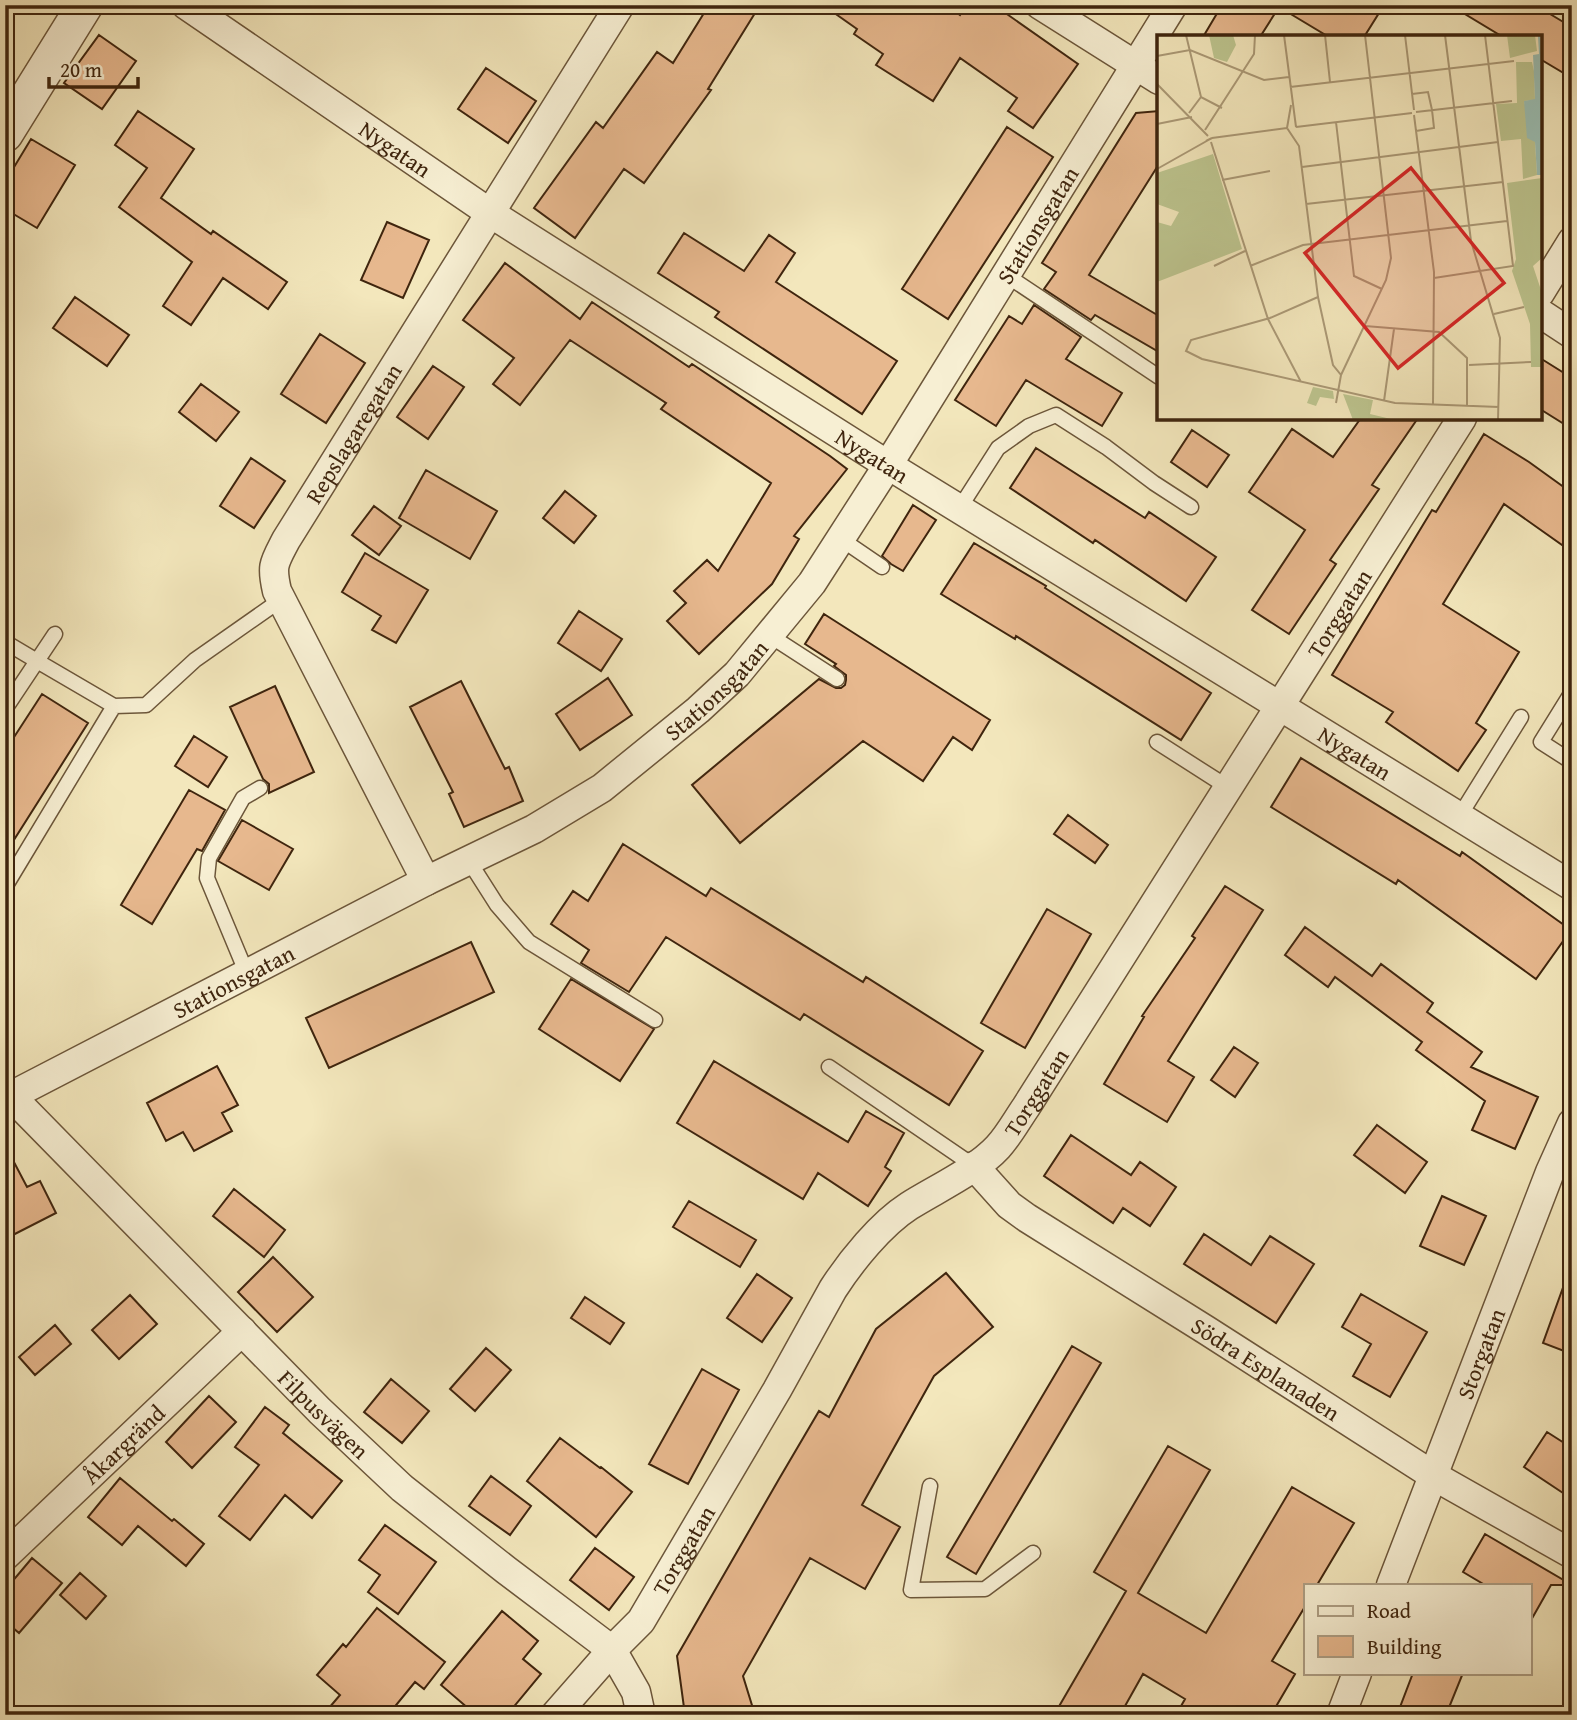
<svg xmlns="http://www.w3.org/2000/svg" width="1577" height="1720" font-family="'Gentium Book Plus',serif">
<style>
.building{fill:#e7b88e;stroke:#3f250e;stroke-width:2}
.lines{fill:none;stroke-linecap:round;stroke-linejoin:round}
.service-casing{stroke:#6c563a;stroke-width:17}
.minor-casing{stroke:#6c563a;stroke-width:31}
.tertiary-casing{stroke:#6c563a;stroke-width:38}
.service{stroke:#f7efd3;stroke-width:14}
.minor{stroke:#f7efd3;stroke-width:28}
.tertiary{stroke:#f7efd3;stroke-width:35}
.labels{text-anchor:middle;dominant-baseline:central;stroke-width:5;stroke-linejoin:round;paint-order:stroke}
.street-label{font-size:23px;fill:#3f250e;stroke:#f7efd3}
.inset-road{fill:none;stroke:#ab9976;stroke-width:2}
.view{fill:#d62828;fill-opacity:0.15;stroke:#d62828;stroke-width:3.5}
.inset-edge{fill:none;stroke:#3f250e;stroke-width:3.5}
</style>
<rect width="100%" height="100%" fill="#f3e7bc"/>
<filter id="stains"><feTurbulence type="fractalNoise" baseFrequency=".00286" numOctaves="4"/><feColorMatrix values="0 0 0 0 .2 0 0 0 0 .09 0 0 0 0 .02 0 0 0 .5 -.17"/></filter>
<radialGradient id="worn" r=".72"><stop offset=".6" stop-color="#630" stop-opacity="0"/><stop offset="1" stop-color="#630" stop-opacity=".3"/></radialGradient>
<!-- building -->
<path class="building" d="M709,5h51l-52,84 3,1 -67,93 -20,-14 -49,69 -41,-30 62,-86 7,6 54,-76 16,11z
M823,5h124l13,10 7,-10h27l84,59 -45,64 -25,-17 9,-13 -57,-40 -27,43 -57,-36 7,-11 -29,-20 3,-5z
M1222,5h144l13,8 -15,24h-35l-50,-30 -19,30h-57z
M1450,5h85l30,18 7,4v51l-32,-19v-22h-37z
M99,35l37,26 -34,48 -38,-26z
M486,68l50,33 -28,42 -50,-34z
M138,111l56,38 -33,49 50,36 2,-3 74,51 -19,27 -45,-31 -32,47 -28,-19 29,-44 -73,-55 28,-39 -32,-23z
M1159,111v53l-70,111 70,41v36l-64,-37 -4,5 -47,-31 12,-17 -14,-9 94,-150z
M1007,127l46,30 -105,162 -46,-30z
M31,139l44,26 -38,63 -32,-19v-27z
M387,222l42,18 -26,58 -42,-18z
M684,233l60,38 25,-36 26,18 -19,29 121,79 -35,53 -147,-97 4,-5 -61,-39z
M505,263l75,56 12,-17 97,65 3,-3 138,92 17,13 -53,67 5,3 -27,45 -73,70 -32,-33 19,-18 -12,-12 33,-31 11,11 53,-88 -110,-74 5,-6 -96,-63 -50,65 -27,-21 21,-26 -51,-38z
M75,297l54,38 -22,31 -54,-38z
M1034,305l47,32 -15,22 56,34 -20,33 -76,-46 -30,46 -41,-26 54,-84 13,8z
M320,334l45,29 -39,60 -45,-29z
M1540,358l32,20v51l-32,-20z
M433,366l31,21 -36,52 -31,-22z
M201,384l38,28 -23,29 -37,-29z
M1361,418h57l-46,67 7,4 -49,71 6,4 -47,70 -37,-24 53,-80 -56,-38 43,-63 41,28z
M1192,430l37,25 -22,32 -36,-25z
M1484,434l45,28 43,31v59l-68,-48 -61,100 76,48 -43,71 10,7 -28,41 -72,-49 7,-10 -61,-37 100,-165 4,2z
M1036,448l109,70 4,-6 67,45 -30,44 -91,-61 -2,3 -83,-55z
M251,458l34,23 -31,47 -34,-22z
M426,470l71,41 -27,48 -71,-41z
M565,491l31,25 -22,27 -31,-25z
M913,505l23,15 -33,51 -12,-7 -9,-8z
M374,506l27,20 -22,29 -27,-20z
M974,543l72,43 -1,2 166,105 -30,47 -165,-104 -1,3 -74,-45z
M365,553l63,37 -32,53 -24,-13 9,-14 -39,-24z
M579,611l43,28 -21,32 -43,-28z
M824,614l166,106 -18,30 -19,-13 -30,44 -60,-40 -123,102 -48,-58 127,-106 17,9h5l4,-3 1,-5v-5l-12,-9 2,-2 -31,-20z
M608,678l24,37 -52,35 -24,-36z
M461,681l44,88 4,-2 14,34 -59,26 -15,-33 4,-2 -43,-85z
M275,686l39,86 -45,21v-9l-6,-5 -33,-72z
M42,694l46,29 -83,131v-103z
M194,736l33,21 -19,30 -33,-21z
M1301,758l159,98 2,-4 109,78 -35,49 -138,-99 -2,4 -125,-77z
M189,790l36,20 -23,41 -5,-2 -45,75 -31,-19z
M1068,815l40,30 -13,18 -41,-29z
M242,820l51,29 -24,41 -51,-29z
M623,844l83,52 5,-8 152,94 3,-5 117,74 -34,54 -145,-91 -4,6 -134,-83 -37,55 -48,-29 8,-13 -38,-26 22,-33 15,10z
M1225,886l38,24 -95,151 26,16 -27,45 -63,-38 40,-67 -2,-1 53,-78 -3,-2z
M1047,909l44,25 -66,114 -44,-25z
M1305,927l67,49 9,-12 52,39 -6,9 55,40 -11,15 67,30 -23,52 -43,-19 13,-29 -69,-51 6,-8 -87,-65 -7,10 -43,-32z
M471,942l23,50 -165,76 -23,-50z
M571,979l83,50 -34,52 -81,-52z
M1234,1047l24,16 -23,34 -24,-17z
M714,1061l134,81 18,-31 38,22 -19,34 6,4 -23,35 -50,-33 -15,26 -126,-76z
M217,1066l21,39 -16,8 10,18 -38,20 -11,-19 -17,9 -19,-38z
M1377,1125l50,37 -22,31 -51,-38z
M1071,1135l60,40 9,-13 36,25 -26,39 -27,-18 -10,15 -69,-47z
M5,1145l22,42 13,-6 16,32 -51,26z
M234,1189l51,41 -21,27 -51,-41z
M1442,1196l44,20 -22,49 -44,-19z
M689,1201l67,39 -16,27 -67,-40z
M1204,1234l47,31 19,-29 44,28 -38,59 -92,-59z
M273,1257l40,40 -36,35 -39,-40z
M1569,1271l3,1v82l-29,-11z
M946,1273l47,54 -59,49 -72,129 38,22 -35,62 -55,-31 -67,118 12,39h-70l-8,-59 102,-177 40,-68 10,6 47,-88z
M757,1274l35,24 -30,44 -35,-24z
M1361,1294l66,38 -37,65 -37,-21 18,-32 -29,-17z
M130,1295l27,29 -38,35 -27,-29z
M585,1297l39,26 -14,21 -39,-26z
M55,1325l16,19 -36,31 -16,-18z
M1072,1346l29,17 -125,211 -29,-17z
M486,1348l25,22 -36,41 -25,-22z
M702,1369l37,21 -51,94 -39,-20z
M391,1379l38,32 -27,32 -38,-31z
M209,1396l27,26 -44,46 -26,-26z
M265,1407l24,18 -6,8 59,48 -30,37 -27,-23 -35,45 -31,-24 40,-51 -24,-18z
M1547,1432l25,16v51l-48,-32z
M560,1438l40,30 1,-1 31,25 -36,45 -69,-56z
M1168,1446l42,24 -72,123 68,40 86,-146 62,36 -37,62h-11v20l-34,56 23,13 -24,41h-95l9,-16 -42,-25 -23,41h-66l72,-124 -32,-19z
M491,1476l40,30 -21,29 -41,-29z
M120,1478l52,43 2,-2 30,25 -18,22 -48,-40 -16,19 -34,-28z
M385,1525l51,37 -38,52 -30,-22 12,-17 -21,-15z
M1485,1534l87,51h-21l-21,37v-37h-45l-22,-13z
M595,1548l39,29 -25,33 -39,-30z
M32,1558l30,25 -43,50 -14,-12v-31z
M80,1573l26,23 -20,23 -26,-24z
M377,1608l68,54 -21,27 -9,-7 -27,33h-65l17,-20 -23,-20 26,-31 3,3z
M502,1611l36,30 -15,18 18,15 -34,41h-31l-35,-30z
M1413,1673h50l-17,42h-49z"/>
<g class="lines">
<!-- service casing -->
<g class="service-casing">
<path id="service" d="M1006,275l153,102
M959,509l39,-61 31,-22 27,-11 50,32 48,36 37,24
M841,539l41,28
M55,634l-18,27 77,45 32,-1 49,-45 87,-61
M769,635l68,44
M5,642l32,19 -32,48
M1572,692l-31,50 31,20
M1157,742l72,46
M1459,817l62,-100
M469,861l28,44 32,37 126,78
M5,887l109,-181
M247,974l-40,-96 2,-20 34,-60 17,-10
M829,1067l145,99
M930,1486l-19,104 74,-1 48,-36"/>
</g>
<!-- minor casing -->
<g class="minor-casing">
<g id="minor">
<path id="s1" d="M186,5l304,208 398,252 684,421"/>
<path d="M1040,5l119,75"/>
<path d="M1540,293l32,-52"/>
<path d="M1540,313l32,21"/>
<path id="s2" d="M426,881l-149,-290c-6,-26 -3,-28 9,-51l334,-535"/>
<path id="s3" d="M11,1096l309,315 82,77 104,82 106,80 24,42 5,23"/>
<path id="s4" d="M5,1099l421,-218 108,-52 68,-41 96,-78 39,-36 75,-91 76,-118 285,-460"/>
<path id="s5" d="M974,1166l35,39 18,13 179,112 228,146 138,78"/>
<path id="s6" d="M5,1556l237,-225"/>
<path id="s7" d="M1391,1585l159,-413 22,-49"/>
<path id="s8" d="M555,1715l57,-65 29,-29 136,-231 56,-101c18,-28 48,-65 76,-83 27,-17 68,-36 89,-59 11,-12 19,-27 28,-40l436,-689"/>
<path d="M1341,1715l16,-42"/>
</g>
</g>
<!-- tertiary casing -->
<g class="tertiary-casing">
<path id="tertiary" d="M5,134l80,-129"/>
</g>
<!-- service -->
<use href="#service" class="service"/>
<!-- minor -->
<use href="#minor" class="minor"/>
<!-- tertiary -->
<use href="#tertiary" class="tertiary"/>
</g>
<g class="labels">
<!-- street labels -->
<g class="street-label">
<text stroke="none"><textPath href="#s1" startOffset="254">Nygatan</textPath></text>
<text stroke="none"><textPath href="#s4" startOffset="1391">Stationsgatan</textPath></text>
<text stroke="none"><textPath href="#s2" startOffset="506">Repslagaregatan</textPath></text>
<text stroke="none"><textPath href="#s1" startOffset="821">Nygatan</textPath></text>
<text stroke="none"><textPath href="#s8" startOffset="1365">Torggatan</textPath></text>
<text stroke="none"><textPath href="#s4" startOffset="824">Stationsgatan</textPath></text>
<text stroke="none"><textPath href="#s1" startOffset="1388">Nygatan</textPath></text>
<text stroke="none"><textPath href="#s4" startOffset="257">Stationsgatan</textPath></text>
<text stroke="none"><textPath href="#s8" startOffset="798">Torggatan</textPath></text>
<text stroke="none"><textPath href="#s7" startOffset="248">Storgatan</textPath></text>
<text stroke="none"><textPath href="#s5" startOffset="357">Södra Esplanaden</textPath></text>
<text stroke="none"><textPath href="#s3" startOffset="446">Filpusvägen</textPath></text>
<text stroke="none"><textPath href="#s6" startOffset="163">Åkargränd</textPath></text>
<text stroke="none"><textPath href="#s8" startOffset="210">Torggatan</textPath></text>
</g>
</g>
<!-- overview -->
<g transform="translate(1157 35)">
<rect width="385" height="385" fill="#f3e7bc"/>
<path d="M52,0h24l3,10 -9,17 -13,-4zM350,0h28l2,16 -27,7zM359,27h16l2,9 1,29 -11,1 11,41 2,33 -14,4 -2,-40 -20,2 -5,-37 21,-1zM56,119l29,95 -85,33v-60l14,4 8,-14 -22,-8v-31zM385,143v80l-9,8 9,27v74h-11l-1,-43 -18,-53 4,-12 -9,-76zM156,352l20,4 1,8 -14,-2 -4,9 -9,-3zM186,359l30,6 -3,14 25,6h-42z" fill="#bdc58f"/>
<path d="M385,0v140h-5l-2,-33 -8,-4 -3,-37 11,-2 -2,-44 6,-1 -1,-18z" fill="#9bbfb4"/>
<path class="inset-road" d="M29,0l15,62M127,0l12,92M168,0l5,47M248,0l9,75M288,0l26,206 29,97 -2,82M0,21l33,-6 74,30 25,-3M0,49l51,52M133,52l224,-26M255,59l16,-2 4,18 2,18 -18,3M259,77l96,-11M32,78l12,-16 21,11M257,80l20,157 -1,133M179,87l18,154 28,13M0,89l35,-7M139,92l116,-14M130,93l12,18 19,151 15,68 8,10 -5,28M130,93l4,-23M48,95l49,-76 1,-19M55,103l75,-10M54,107l57,177 33,63M145,132l196,-25M0,134l55,-31 -6,3M65,145l48,-9M149,169l197,-22M57,231l31,-15M93,231l53,-21 204,-24M277,243l79,-12 -28,-231M161,262l-48,21 -79,22 -5,11 16,8 193,44 104,4M337,279l30,-7M208,291l74,6 28,26v48M312,330l62,-3M184,340l45,-95 5,-22 -26,-223M227,366l10,-72"/>
<path class="view" d="M254,133l93,115 -106,85 -93,-115z"/>
<rect width="385" height="385" class="inset-edge"/>
</g>
<!-- margin -->
<rect width="1577" height="1720" fill="none" stroke="#f3e7bc" stroke-width="28"/>
<rect x="7" y="7" width="1563" height="1706" fill="none" stroke="#3f250e" stroke-width="3.5"/>
<rect x="14" y="14" width="1549" height="1692" fill="none" stroke="#3f250e" stroke-width="2"/>
<!-- legend -->
<rect x="1304" y="1584" width="228" height="91" fill="#f7efd3" stroke="#ad9e84" stroke-width="2"/>
<rect x="1318" y="1606" width="35" height="10" fill="#f7efd3" stroke="#ad9e84" stroke-width="2"/>
<text x="1367" y="1618" font-size="21" fill="#3f250e">Road</text>
<rect x="1318" y="1636" width="35" height="21" fill="#e7b88e" stroke="#ad9e84" stroke-width="2"/>
<text x="1367" y="1654" font-size="21" fill="#3f250e">Building</text>
<!-- scale -->
<path d="M49 77v10h89v-10" fill="none" stroke="#3f250e" stroke-width="3.5"/>
<text x="60" y="77" font-size="21" fill="#3f250e" stroke="#f7efd3" stroke-width="5" paint-order="stroke">20 m</text>
<rect width="100%" height="100%" filter="url(#stains)"/>
<rect width="100%" height="100%" fill="url(#worn)"/>
</svg>
